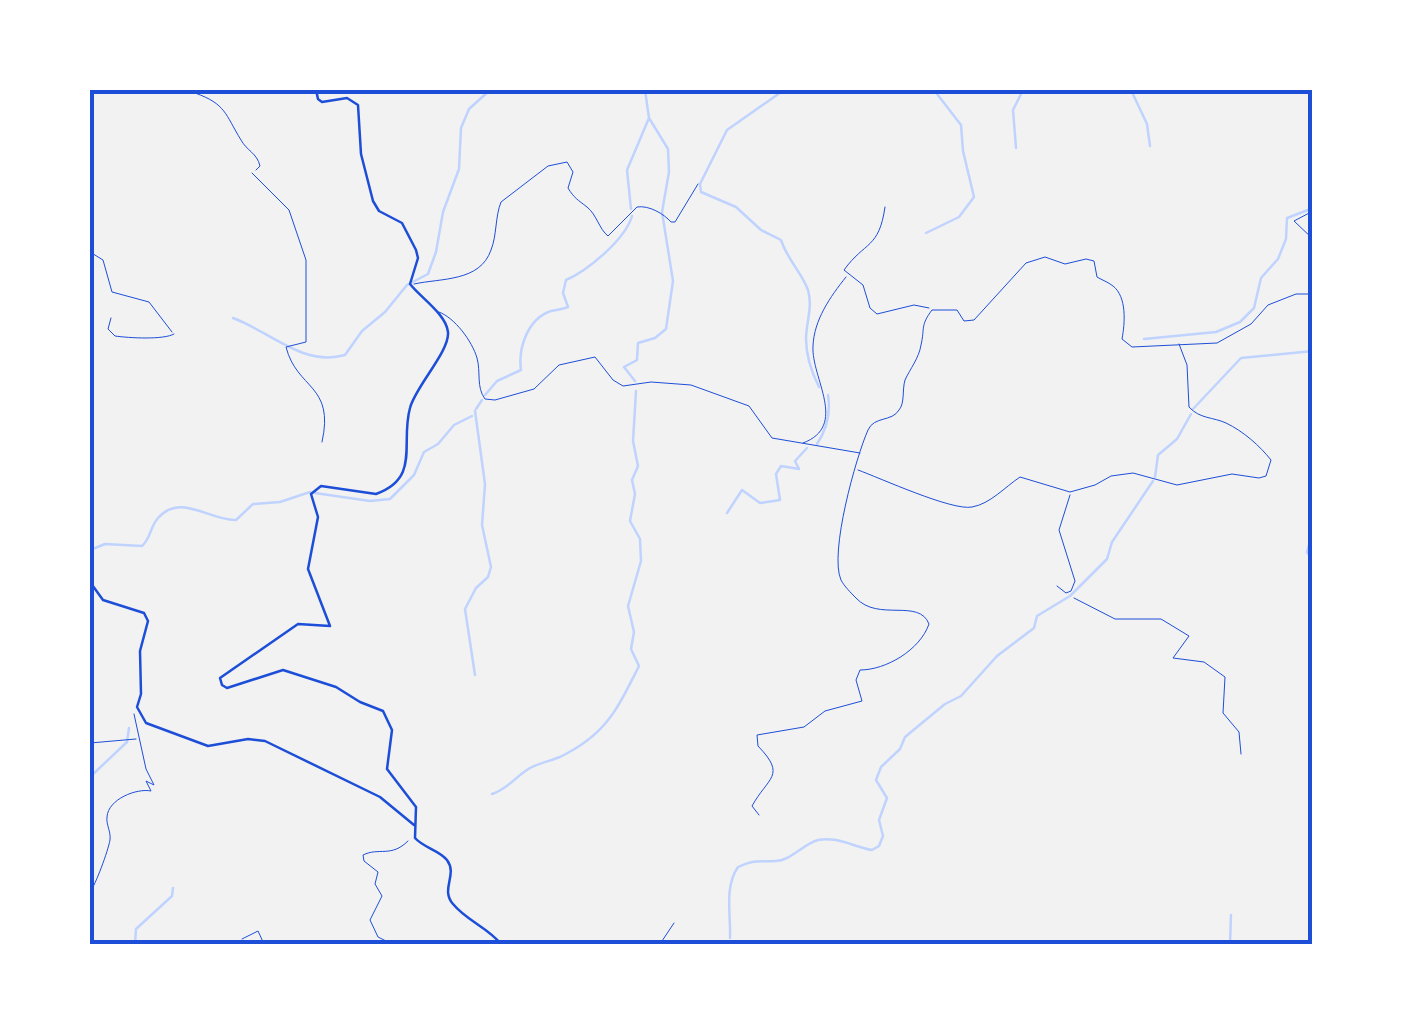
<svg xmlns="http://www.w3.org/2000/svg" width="1403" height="1034" font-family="Georgia,serif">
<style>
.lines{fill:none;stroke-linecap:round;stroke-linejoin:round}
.stream{stroke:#bfd3fe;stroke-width:2.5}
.path{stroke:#1d4ed8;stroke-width:1}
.service{stroke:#1d4ed8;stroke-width:1}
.minor{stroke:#1d4ed8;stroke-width:1}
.tertiary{stroke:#1d4ed8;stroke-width:2.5}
.neatline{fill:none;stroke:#1d4ed8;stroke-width:4}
</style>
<rect width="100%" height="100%" fill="#f2f2f2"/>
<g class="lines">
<!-- stream -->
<path class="stream" d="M784,90l-57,40 -27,54 1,8 35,15 25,23 20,10c6,19 21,33 27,50 5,17 -2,33 -2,49 0,16 6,34 13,48
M1131,90l16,34 3,22
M1016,148l-3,-38 10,-20
M631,209l-4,-39 22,-52 -4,-28
M926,233l33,-16 15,-20 -11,-46 -2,-26 -27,-35
M233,318c38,14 70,49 112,37l17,-24 23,-19 22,-27 21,-11 8,-22 7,-40 16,-43 2,-41 8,-19 20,-18 8,-1
M1144,339l72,-7 24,-10 14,-14 7,-30 17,-19 8,-20 1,-21 21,-8 5,-6
M635,381l-11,-14 13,-7 1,-17 17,-5 11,-9 7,-48 -11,-69 7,-40 -1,-23 -19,-31
M485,395l12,-14 24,-11c-3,-21 6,-51 30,-59 6,-1 12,-2 17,-4l-5,-14 3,-13c21,-9 59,-40 66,-64
M476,409l6,-9
M1193,409l48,-51 72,-7
M817,444c10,-15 14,-30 11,-49
M1155,477l3,-22 19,-16 14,-25
M315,493l55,8 20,-2 24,-24 10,-23 14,-8 16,-19 18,-9
M727,513l15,-23 18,13 20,-3 -4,-26 5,-8 18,3 -4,-8 12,-13
M1313,531l-6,21 6,9
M90,550l15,-6 37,2c9,-8 8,-19 16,-28 23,-26 51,3 78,2l17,-16 27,-2 30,-10
M475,675l-10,-66 11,-21 12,-11 3,-10 -9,-42 3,-41 -10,-73
M90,777l37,-35 2,-14
M492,794c16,-5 24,-18 38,-26 10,-5 20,-7 30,-11 47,-23 57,-48 79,-91l-8,-17 3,-17 -6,-26 13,-45 -1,-22 -10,-18 5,-27 -3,-14 6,-14 -5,-25 3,-50
M730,938c1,-23 -6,-51 8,-71 16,-8 21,-5 37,-6 16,0 28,-17 43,-21 19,-4 36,7 54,10l7,-4 4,-10 -4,-16 8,-22 -11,-18 5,-13 19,-18 5,-12 40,-33 16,-8 36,-40 37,-28 3,-12 33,-20 37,-37 5,-17 41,-61
M135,944l1,-15 36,-33 1,-8
M1230,944l1,-29"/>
<!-- path -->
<path class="path" d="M197,90l-2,3c31,11 30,21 46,47 6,11 16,13 19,26l-4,4
M1074,598l41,21h46l28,17 -16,22 31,4 21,15 -2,36 16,19 2,22
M90,743l46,-4
M90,892c6,-8 18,-41 20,-52 1,-9 -4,-15 -3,-23 1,-18 30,-29 44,-26l-5,-10 8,4 -8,-16 -12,-55
M242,939l16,-8 6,13
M392,944l-14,-7 -8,-17 12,-24 -7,-12 3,-12 -14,-11 -1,-6c16,-8 28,3 45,-14
M660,944l14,-21"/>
<!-- service -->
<path class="service" d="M252,173l37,37 17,50v82l-20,5c11,43 49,37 36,95
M90,252l13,8 9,32 37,10 23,30"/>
<!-- minor -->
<path class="minor" d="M885,207c-6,42 -20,34 -41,63l19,15 7,23 7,6 37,-9 15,3
M1313,211l-19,10 19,18
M414,284c27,-6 66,-2 77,-34 6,-15 4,-33 10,-48l47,-36 19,-4 6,10 -5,16c6,10 10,12 19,19 10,8 12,22 21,29l29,-29c12,-2 27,7 34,15h4l23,-38
M439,312c16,6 33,29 38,46 4,14 -1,29 8,41l10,1 39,-11 25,-24 36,-8 18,23 10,6 28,-4 40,3 58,21 23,32 88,15
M111,318l-3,11 7,7c14,2 49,4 59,-2
M803,443c46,-17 8,-65 10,-97 1,-26 17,-49 33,-69
M858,470c22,8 94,41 114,37 18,-3 33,-20 48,-30l50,15 25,-7 16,-9 22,-3 44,12 55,-11 27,4 7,-2 5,-16c-11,-14 -28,-29 -45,-37 -13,-6 -26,-4 -37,-16l-2,-42 -8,-21
M1057,586l9,7 5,-2 4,-10 -16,-51 11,-35
M759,815l-7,-9c16,-29 35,-30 6,-60l-1,-11 47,-8 21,-16 37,-10 -6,-21 4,-10c26,0 60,-20 69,-46 -10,-26 -51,-2 -73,-26 -5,-5 -12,-12 -15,-18 -12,-27 15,-123 27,-150 6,-14 24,-8 31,-20 6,-7 3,-20 6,-30 5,-11 14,-22 16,-35 4,-17 -1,-19 11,-35h25l7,11 10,-1 52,-57 19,-6 20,7 21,-5 8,2 3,16c5,3 11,5 16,9 14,11 12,37 9,53l10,8 85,-4 34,-19 17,-19 28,-11h17"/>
<!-- tertiary -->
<path class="tertiary" d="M316,90l2,9 4,3 25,-4 11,7 3,49 12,47 6,10 23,12 14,27 2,8 -8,26c11,14 36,30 38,48 2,19 -33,55 -38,76 -10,35 11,70 -34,86l-55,-8 -10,8 7,23 -10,52 22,57 -32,-2 -78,54 2,7 5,3 56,-18 53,17 24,15 23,9 9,19 -5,39 29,38 -1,31c9,10 24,12 32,22 11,15 -7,29 6,44 14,17 34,23 48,40
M90,582l13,18 41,13 4,8 -8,30 1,43 -4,13 9,16 62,23 40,-7 17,2 115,56 34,28"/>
</g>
<!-- border -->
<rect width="1403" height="1034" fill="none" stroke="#ffffff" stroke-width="185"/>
<rect x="92" y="92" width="1218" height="850" class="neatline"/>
</svg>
